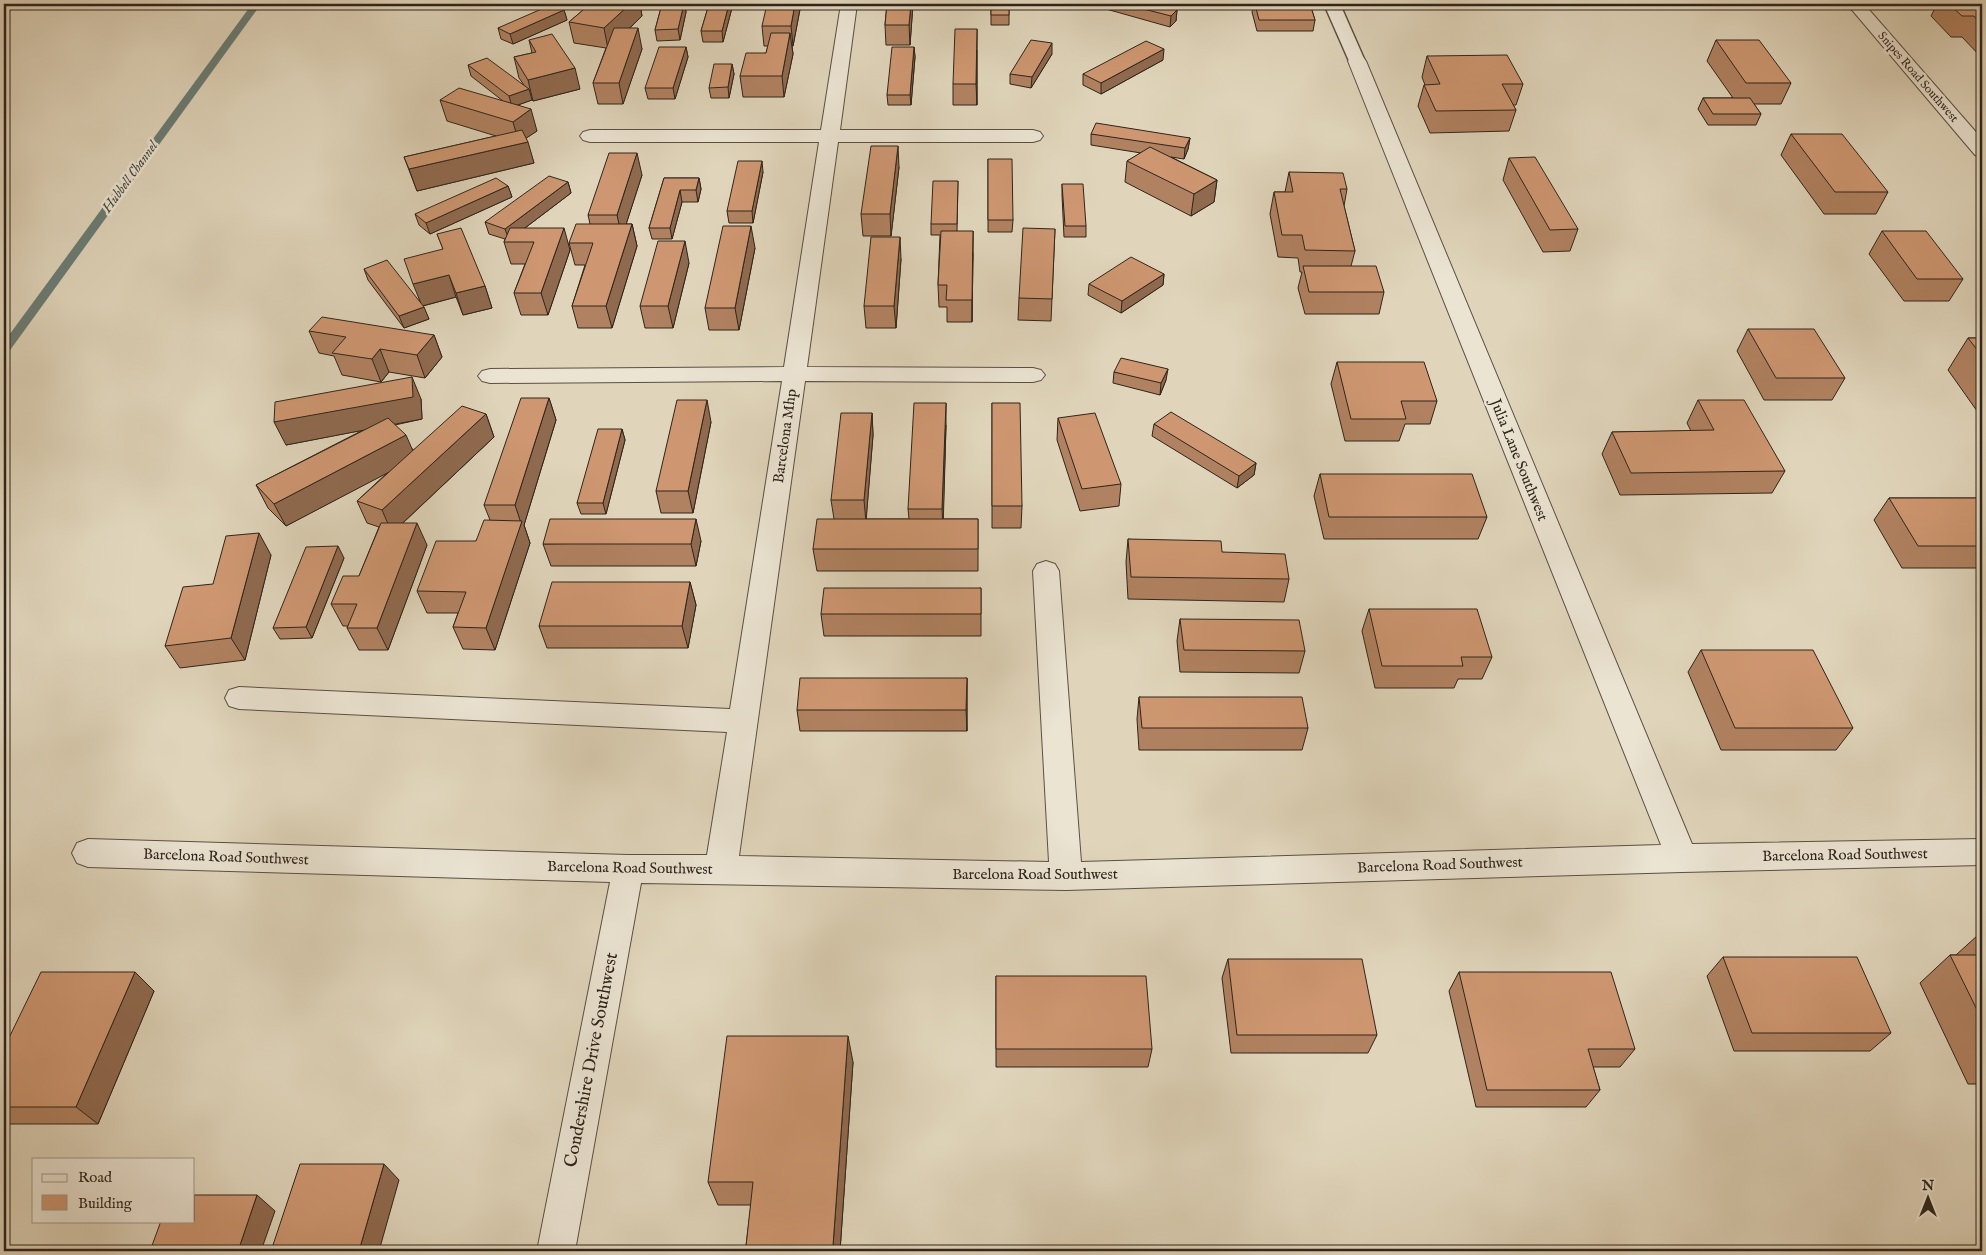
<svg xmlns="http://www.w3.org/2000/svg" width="1986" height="1255" font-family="'IM FELL English',serif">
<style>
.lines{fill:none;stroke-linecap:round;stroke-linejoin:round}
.stream{fill:#6b7d76;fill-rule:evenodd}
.service-casing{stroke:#5a5043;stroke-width:3}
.minor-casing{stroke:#5a5043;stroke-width:2}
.service{fill:#ebe4d3;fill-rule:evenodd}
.minor{fill:#ebe4d3;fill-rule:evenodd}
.wall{fill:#b18261;stroke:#2e241b}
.shaded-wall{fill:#906a4f;stroke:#2e241b}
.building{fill:#ce9771;stroke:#2e241b}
.labels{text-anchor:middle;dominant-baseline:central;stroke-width:5;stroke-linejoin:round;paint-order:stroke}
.far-street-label{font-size:12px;fill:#2e241b;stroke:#ebe4d3}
.far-water-label{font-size:14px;font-style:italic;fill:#484941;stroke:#ebe4d3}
.street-label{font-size:15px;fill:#2e241b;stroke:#ebe4d3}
.near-street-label{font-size:18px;fill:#2e241b;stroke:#ebe4d3}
</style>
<rect width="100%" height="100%" fill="#e0d5bb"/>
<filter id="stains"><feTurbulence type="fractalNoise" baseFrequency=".004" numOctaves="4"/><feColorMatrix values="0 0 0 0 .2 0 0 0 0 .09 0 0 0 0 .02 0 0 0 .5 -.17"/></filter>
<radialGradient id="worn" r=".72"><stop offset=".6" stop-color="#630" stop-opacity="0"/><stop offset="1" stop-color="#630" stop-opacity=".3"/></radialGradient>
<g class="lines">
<!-- stream -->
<path class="stream" d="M252,4h9l-253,349 -4,1v-12z"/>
<!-- service casing -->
<g class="service-casing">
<path id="service" d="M1324,4h16l25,57 -2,3h-12l-2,-3z"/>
</g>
<!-- minor casing -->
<g class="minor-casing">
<path id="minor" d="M841,4h16l-17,126h193l7,2 3,4 -3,4 -7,2h-195l-31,225 226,1 8,2 4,5 -4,5 -8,2 -228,-1 -66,475 310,6 -16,-291 4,-7 9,-3 9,3 4,7 22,291 580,-17 -313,-784 3,-4 6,-1 6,1 3,4 326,783 290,-5v26l-300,7 -616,18 -425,-7 -66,368h-38l73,-369 -522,-15 -11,-4 -5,-10 5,-10 11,-4 540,16h79l20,-123 -488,-23 -10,-3 -4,-8 4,-8 10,-3 491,22 52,-328 -292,2 -8,-2 -4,-5 4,-5 8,-2 294,-2 35,-225h-229l-7,-2 -3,-4 3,-4 7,-2h231z
M1847,4h17l118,135v18l-7,-2z"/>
</g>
<!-- service -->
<use href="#service" class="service"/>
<!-- minor -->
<use href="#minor" class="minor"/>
</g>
<!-- wall -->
<path class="wall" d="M590,4h50l2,12 -12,12 12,21 -19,55h-25l-5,-21 13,-35 -32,-5 -5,-21z
M662,4h23l1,8 -6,28 -23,1 -2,-11z
M709,4h24l-10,38h-20l-2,-11z
M801,4l-8,42h-1l1,8 -9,43h-41l-3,-21 26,-23 2,-7h-4l-2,-20z
M887,4h26l-3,41h-24l-1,-20z
M991,4h18v21h-18z
M1106,4h48l23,6 -1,11 -6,6 -64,-18z
M1254,4h56l5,16 -2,11h-56l-5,-19z
M1937,4h45v54l-20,-21h-11l-20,-21z
M564,10l3,10 -54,24 -12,-5 -3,-11z
M529,40l51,49 -47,12 -2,-3 1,2 -14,5 19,26 -11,7 8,25 -117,28 -13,-34 92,-21 -49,-15 -7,-21 63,1 -32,-25 -3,-11 56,20 -5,-7 -5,-21 18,-4z
M1716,40l75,43 -10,21h-27l7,10 -5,11h-48l-10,-16 5,-11h30l-26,-37z
M686,47l2,10 -13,42h-27l-3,-11z
M914,47l1,10 -4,48h-23l-1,-10z
M977,50v55h-24v-21z
M1052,54l-21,34 -21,-4v-10z
M1427,56l96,28 -7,21h-3l3,5 -7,21 -79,2 -12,-27 6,-21h1l-3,-8z
M1163,60l-62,34 -18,-9v-11z
M732,64l2,10 -5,24h-18l-2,-10z
M1091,134l99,4 -2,11 -4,10 -13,-2 46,23 -3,22 -23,14 -66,-34 2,-21 14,-8 -50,-8z
M1791,134l97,58 -12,22h-52l-43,-59z
M1509,158l69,71 -8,22 -27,1 -40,-72z
M988,159l25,61 -1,12h-24z
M899,167l-8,69h-28l-2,-22z
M763,172l-10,51h-24l-2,-12z
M1289,172l58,17 -3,17 11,45 -4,15 33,26 -5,22h-74l-7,-26 4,-16h-2l-2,-14 -20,-1 -8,-43 4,-22h11z
M642,175l-16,49h6l5,22 -25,82h-34l-6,-22 13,-41h-10l-6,-22 21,-19 -2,-9z
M664,178h35l2,11 -3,13h-16l-10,37h-20l-3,-11z
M958,181l-1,50 16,22 -1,69h-25v-15h-8l-1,-22 2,-50h-9v-11z
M568,182l3,11 -46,35 45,22 -22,65h-27l-7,-22 11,-29h-14l-7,-22 1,-3 -16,-5 -4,-12z
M1062,184l24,42v11h-22l-2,-42z
M508,186l4,11 -82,37 -11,-9 -4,-11z
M1055,229l-4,92 -33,-1 1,-22z
M1882,231l81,48 -14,22h-45l-35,-47z
M437,234l48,52 7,22 -29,7 -7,-18 -33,9 6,13 -25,9 -36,-48 -4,-11 56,32 23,-52z
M755,248l-16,82h-30l-4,-22z
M901,259l-5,69h-30l-2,-22z
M689,263l-16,65h-28l-5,-22z
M1164,274l-1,11 -42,28 -33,-18 1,-11z
M1748,329l97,49 -13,22h-68l-27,-49z
M309,331l125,4 8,22 -17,21 -36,-6 -8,10 -39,-7 -8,-19 -15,-3z
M1968,338h14v80l-34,-48z
M1337,362l100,39 -7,23h-25l-6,17h-54l-14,-57z
M1114,372l52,8 -6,15 -47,-12z
M549,398l7,22 -32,105 6,18 -35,107 -32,-1 -10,-22 5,-14h-31l-10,-22 59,-50 14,-21 -6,-15z
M421,399l1,20 -27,6 18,25 73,-36 8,23 -91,86 24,22 -39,105h-29l-12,-22 1,-2h-5l-12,-22 28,-28 20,-49 -12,-4 -10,-22 31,-29 -102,54 -18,-18 -12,-23 107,-55 -77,15z
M1698,400l87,71 -13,22 -152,2 -18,-41 10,-22 79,-1 -4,-8z
M992,403l30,103 -1,22h-29z
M872,413l1,22 -7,84h43l-1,-10 38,-84 -3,94h35v52h-161l-4,-22 21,-30 -3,-19z
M1058,418l63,66 -2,22 -39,5 -23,-71z
M711,422l-18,91h-32l-5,-22z
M1154,424l102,39 -2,12 -17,13 -85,-52z
M622,429l3,11 -19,74h-25l-4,-11z
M1320,474l167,43 -9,22h-154l-10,-43z
M1889,498h93v70h-80l-28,-48z
M1128,539l94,13 67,27 -5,23 -156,-3 -2,-37z
M701,541l-5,25h-145l-8,-22z
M271,555l-26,105 -65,8 -15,-22 48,-62z
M344,558l-32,80 -32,1 -7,-11z
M690,582l6,23 -8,43h-141l-8,-22z
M981,588v48h-157l-3,-22z
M1369,609l123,48 -10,22h-24l-4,9h-79l-13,-57z
M1180,619l125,32 -6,22 -119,-1 -3,-31z
M1701,650l152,78 -17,22h-115l-33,-78z
M967,678v53h-167l-3,-21z
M1139,697l169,31 -6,22h-163l-2,-31z
M1978,935h4v149h-14l-48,-101 30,-28h6z
M1723,957l168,76 -21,18h-136l-27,-75z
M1228,959l149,76 -9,18h-137l-9,-75z
M1459,972l176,77 -15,18h-27l7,23 -14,17h-110l-27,-116z
M996,976l156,73 -4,18h-152z
M154,991l-56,133h-94v-76z
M853,1062l-13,189h-92l-2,-5 5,-41h-33l-10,-23z"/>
<!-- shaded-wall -->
<path class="shaded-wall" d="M508,4h22l-21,4z
M630,4h10l2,12 -34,33 -4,-21z
M684,4h1l1,8 -6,28 -2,-11z
M729,4h4l-10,38 -1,-11z
M795,4h6l-8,42 -2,-20z
M911,4h2l-3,41 -1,-20z
M564,10l3,10 -54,24 -3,-10z
M1177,10l-1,11 -6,6 1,-11z
M638,28l4,21 -19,55 -4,-21z
M977,29v76l-1,-21z
M790,33l3,21 -9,43 -2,-21z
M1052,43v11l-21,34 1,-11z
M686,47l2,10 -13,42 -2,-11z
M914,47l1,10 -4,48 -1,-10z
M1164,49l-1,11 -62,34v-11z
M732,64l2,10 -5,24 -1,-11z
M575,68l5,21 -47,12 -5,-21z
M529,89l3,11 -20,7 -3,-11z
M531,109l6,22 -18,12 -6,-21z
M1190,138l-2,11 -4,10 1,-11z
M528,142l6,21 -117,28 -8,-22z
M898,146l1,21 -8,69 -1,-22z
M637,153l5,22 -20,62 -5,-22z
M762,161l1,11 -10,51 -1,-12z
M699,178l2,11 -3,13 -2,-12z
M1217,180l-3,22 -23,14 3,-22z
M568,182l3,11 -62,47 -4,-11z
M508,186l4,11 -82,37 -4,-11z
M680,190l2,12 -10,37 -2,-11z
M632,224l5,22 -25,82 -6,-22z
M751,226l4,22 -16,82 -4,-22z
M564,228l6,22 -22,65 -7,-22z
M973,231v22l-1,69v-22z
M900,237l1,22 -5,69 -2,-22z
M685,241l4,22 -16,65 -5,-22z
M1164,274l-1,11 -42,28 1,-12z
M449,275l7,22 -34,9 -9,-22z
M485,286l7,22 -29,7 -7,-22z
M424,307l5,12 -25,9 -5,-12z
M434,335l8,22 -17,21 -8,-23z
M380,349l9,23 -8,10 -9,-23z
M1168,369l-2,11 -6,15 1,-12z
M412,377l9,22 1,20 -136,26 -12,-23z
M549,398l7,22 -32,105 6,18 -35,107 -9,-22 35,-105 -6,-18z
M707,400l4,22 -18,91 -5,-22z
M946,403v22l-3,106 -1,-22z
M872,413l1,22 -7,87 -2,-22z
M486,414l8,23 -102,96 -10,-23z
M622,429l3,11 -19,74 -3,-11z
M406,435l10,23 -130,68 -12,-22z
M1256,463l-2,12 -17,13 2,-12z
M696,519l5,22 -5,25 -5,-22z
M417,523l10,22 -39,105 -11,-22z
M259,533l12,22 -26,105 -14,-22z
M338,546l6,12 -32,80 -6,-11z
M690,582l6,23 -8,43 -6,-22z
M967,678v53l-1,-21z
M135,972l19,19 -56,133 -22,-17z
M848,1036l5,26 -13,189h-6l-1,-5z
M384,1164l15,16 -20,71h-20z
M257,1195l18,16 -14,40h-23z"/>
<!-- building -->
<path class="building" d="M553,4l11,6 -54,24 -12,-6z
M590,4h40l-26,24 -35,-6z
M662,4h22l-6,25 -23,1z
M709,4h20l-7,27h-21z
M767,4h28l-4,22h-29z
M887,4h24l-2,21h-24z
M991,4h18v11h-18z
M1124,4h29l24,6 -6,6z
M1255,4h55l5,16h-56z
M1949,4h33v21l-8,-9h-12z
M614,28h24l-19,55h-26z
M955,29h22l-1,55h-23z
M771,33h19l-8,43h-42l6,-23h20z
M552,34l23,34 -47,12 -14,-23 22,-5 -7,-12z
M1031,40l21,3 -20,34 -22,-3z
M1716,40h43l32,43h-45z
M1146,41l18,8 -63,34 -18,-9z
M659,47h27l-13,41h-28z
M892,47h22l-4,48h-23z
M1507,55l16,29h-21l14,26 -80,1 -12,-26 16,-1 -13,-28z
M487,58l42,31 -20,7 -41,-31z
M714,64h18l-4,23 -19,1z
M459,88l72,21 -18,13 -73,-22z
M1703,98h47l11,16h-48z
M1096,123l94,15 -5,10 -94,-14z
M522,130l6,12 -119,27 -5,-12z
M1791,134h51l46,58h-53z
M871,146h27l-8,68h-29z
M1150,147l67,33 -23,14 -67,-33z
M609,153h28l-20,62h-29z
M1535,157l43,72 -28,1 -41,-72z
M988,159h24l1,61h-25z
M738,161h24l-10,50h-25z
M1289,172l54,1 4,16h-7l15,62 -50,-1 -3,-15h-20l-8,-43h19z
M549,176l19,6 -63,47 -20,-7z
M496,178l12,8 -82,37 -11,-9z
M664,178h35l-3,12h-16l-10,38h-21z
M933,181h25l-1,43h-26z
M1062,184h21l3,42h-21z
M576,224h56l-26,82h-34l21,-63h-24z
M723,226h28l-16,82h-30z
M461,228l24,58 -29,7 -7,-18 -36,9 -9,-25 39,-10 -6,-15z
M510,228h54l-23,65h-27l20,-51h-30z
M1023,228l32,1 -3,70 -33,-1z
M941,231h32l-1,69h-26l1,-15h-9z
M1882,231h44l37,48h-46z
M871,237h29l-6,69h-30z
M658,241h27l-17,65h-28z
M1131,257l33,17 -42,27 -33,-17z
M387,260l37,47 -25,9 -35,-47z
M1303,266h73l8,26h-75z
M322,317l112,18 -17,20 -37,-6 -8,10 -40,-6 14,-16 -37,-6z
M1748,329h66l31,49h-69z
M1968,338h14v18z
M1121,358l47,11 -7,14 -47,-11z
M1337,362h87l13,39h-36l5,18h-55z
M412,377l1,20 -139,25 1,-20z
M521,398h28l-34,107h-31z
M677,400h30l-19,91h-32z
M1698,400h46l41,71 -154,2 -19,-41 102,-2z
M914,403h32l-4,106h-34z
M992,403h28l2,103h-30z
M462,406l24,8 -104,96 -25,-9z
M1171,412l85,51 -17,13 -85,-52z
M841,413h31l-8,87h-33z
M1095,413l26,71 -39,5 -24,-71z
M388,418l18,17 -132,69 -18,-19z
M598,429h24l-19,74h-26z
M1320,474h152l15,43h-158z
M1889,498h93v48h-64z
M550,519h146l-5,25h-148z
M817,519h161v30h-165z
M484,520l38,1 -36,107 -33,-1 13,-35 -49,-1 19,-50h40z
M381,523h36l-40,105h-30l10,-24h-26l12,-28h16z
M259,533l-28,105 -66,8 18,-59 30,-3 13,-48z
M1128,539l93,2 1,11 63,2 4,25 -158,-2z
M338,546l-32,81 -33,1 33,-81z
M552,582h138l-8,44h-143z
M824,588h157v26h-160z
M1369,609h108l15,48h-31l2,9h-81z
M1180,619l119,1 6,31 -121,-1z
M1701,650h112l40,78h-118z
M800,678h167l-1,32h-169z
M1139,697h163l6,31h-166z
M1978,935h4v8z
M1950,955h32v65z
M1723,957h134l34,76h-139z
M1228,959h134l15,76h-140z
M41,972h94l-59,135h-72v-59z
M1459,972h152l24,77h-47l12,41h-113z
M996,976h150l6,73h-156z
M727,1036h121l-15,210h-87l7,-64h-45z
M300,1164h84l-25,87h-88z
M194,1195h63l-19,56h-88l11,-30h33z"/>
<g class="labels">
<!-- far-street labels -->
<g class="far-street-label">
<text transform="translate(1918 77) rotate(49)">Snipes Road Southwest</text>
</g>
<!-- far-water labels -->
<g class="far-water-label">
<text transform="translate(130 177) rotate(-54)">Hubbell Channel</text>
</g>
<!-- street labels -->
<g class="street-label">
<text transform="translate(785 436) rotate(-82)">Barcelona Mhp</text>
<text transform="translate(1519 460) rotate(68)">Julia Lane Southwest</text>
<text transform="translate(1845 855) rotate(-1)">Barcelona Road Southwest</text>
<text transform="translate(226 857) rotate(2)">Barcelona Road Southwest</text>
<text transform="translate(1440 865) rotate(-2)">Barcelona Road Southwest</text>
<text transform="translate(630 868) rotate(1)">Barcelona Road Southwest</text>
<text x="1035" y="874">Barcelona Road Southwest</text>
</g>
<!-- near-street labels -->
<g class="near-street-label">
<text transform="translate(592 1060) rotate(-79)">Condershire Drive Southwest</text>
</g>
</g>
<!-- margin -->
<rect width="1986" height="1255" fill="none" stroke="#e0d5bb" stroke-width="20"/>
<rect x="5" y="5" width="1976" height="1245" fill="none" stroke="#2e241b" stroke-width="2.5"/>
<rect x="10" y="10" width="1966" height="1235" fill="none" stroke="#2e241b"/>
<!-- legend -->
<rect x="32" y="1158" width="162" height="65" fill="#ebe4d3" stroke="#9f9789"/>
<rect x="42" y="1174" width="25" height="8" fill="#ebe4d3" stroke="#9f9789"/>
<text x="78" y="1182" font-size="15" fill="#2e241b">Road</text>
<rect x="42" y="1195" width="25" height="15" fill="#ce9771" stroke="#9f9789"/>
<text x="78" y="1208" font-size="15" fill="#2e241b">Building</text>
<!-- north arrow -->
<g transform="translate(1928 1198)" stroke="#ebe4d3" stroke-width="4" paint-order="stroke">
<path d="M0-4L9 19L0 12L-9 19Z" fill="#2e241b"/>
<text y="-8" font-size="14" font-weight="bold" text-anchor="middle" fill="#2e241b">N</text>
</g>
<rect width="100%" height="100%" filter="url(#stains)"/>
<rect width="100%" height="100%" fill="url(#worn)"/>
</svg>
